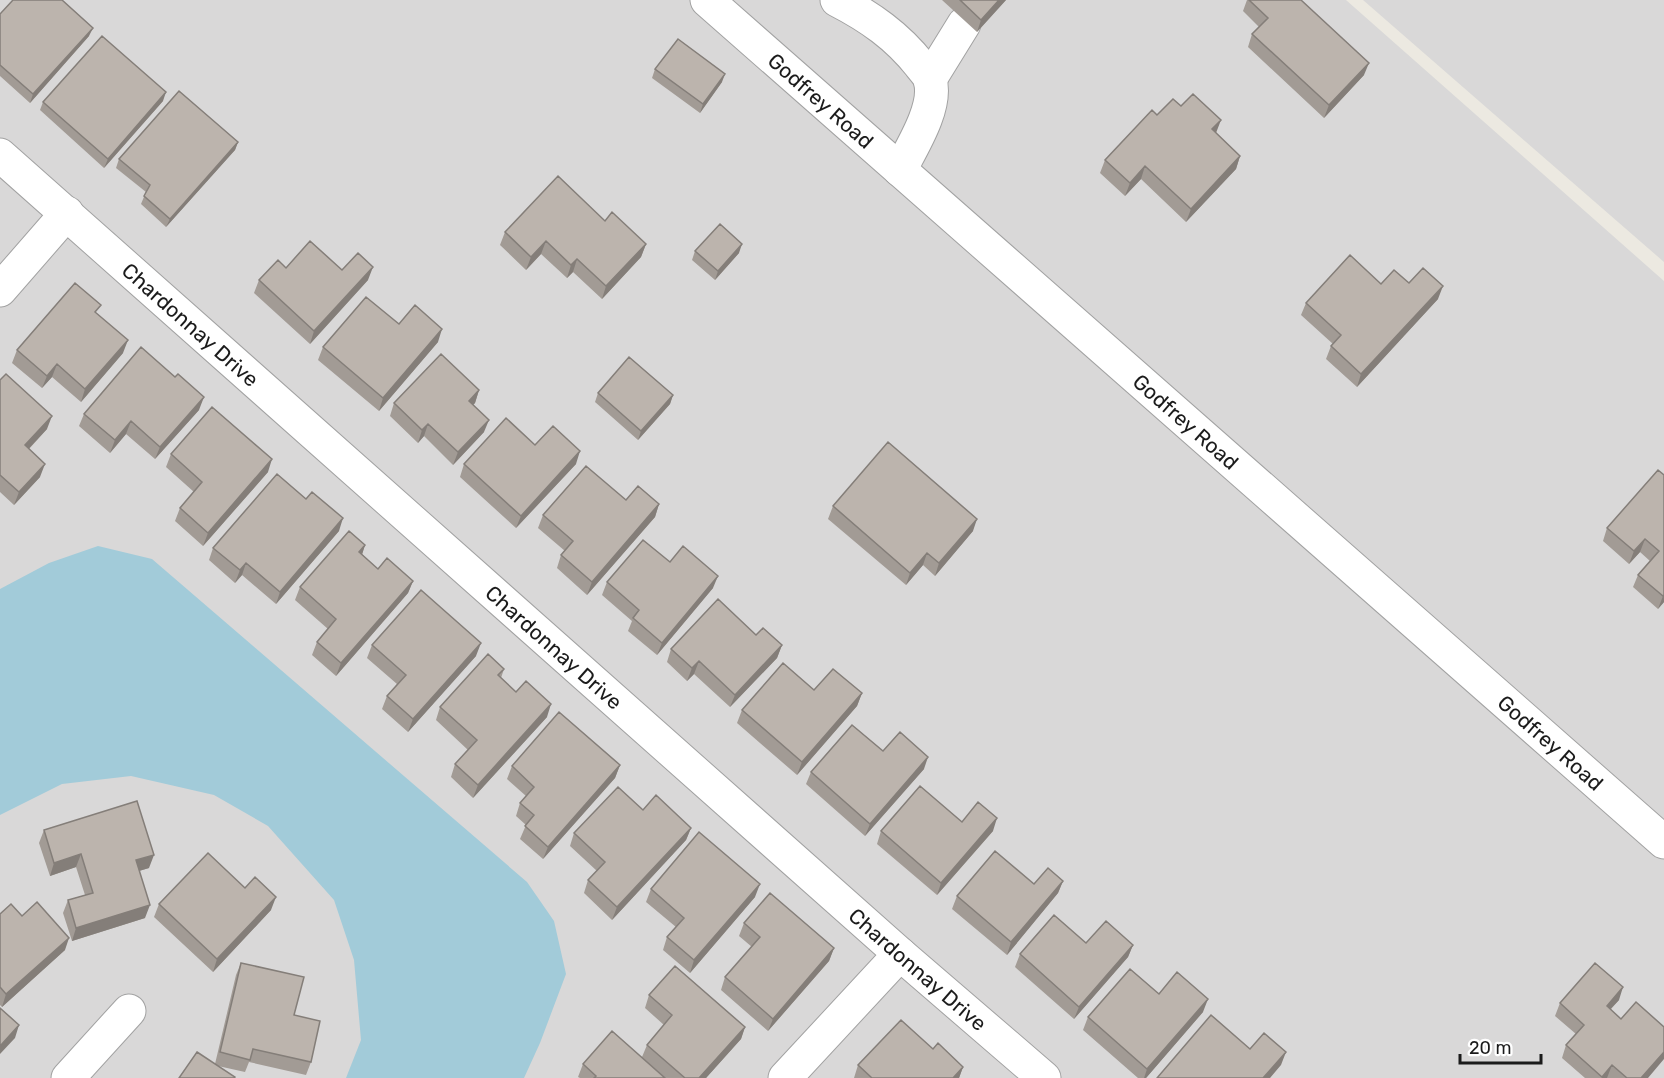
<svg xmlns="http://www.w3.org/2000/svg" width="1664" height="1078" font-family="Rubik,sans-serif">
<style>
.residential{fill:#d9d8d8}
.water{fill:#a2cbd9}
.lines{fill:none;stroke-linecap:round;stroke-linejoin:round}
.minor-casing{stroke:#a2a2a2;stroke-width:35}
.minor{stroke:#fff;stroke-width:33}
.wall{fill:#a29b95}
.shaded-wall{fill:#847e79}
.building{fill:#bcb4ad;stroke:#847e79;stroke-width:1.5}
.labels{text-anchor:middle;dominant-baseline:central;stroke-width:6;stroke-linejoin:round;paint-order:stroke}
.street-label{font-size:21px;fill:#1b1b1b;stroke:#fff}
</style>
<rect width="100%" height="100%" fill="#ece9e1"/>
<!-- residential -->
<path class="residential" d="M0,0h1346l318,281v797h-1664z
M1363,0h301v262z"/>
<!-- water -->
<path class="water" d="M98,546l54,13 375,323 27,39 12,53 -26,69 -16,35h-178l15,-38 -7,-80 -20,-60 -66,-74 -54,-31 -83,-19 -69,8 -62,31v-226l49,-26z"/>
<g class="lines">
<!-- minor casing -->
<g class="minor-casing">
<g id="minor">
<path id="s1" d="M707,0l957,842"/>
<path d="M837,0c33,17 60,36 83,65 3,4 9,10 10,15 8,26 -18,67 -30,90"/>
<path d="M930,79l34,-55"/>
<path id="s2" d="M0,155l900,799 144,124"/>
<path d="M0,290l67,-77"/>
<path d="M68,1078l61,-67"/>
<path d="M785,1078l115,-124"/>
</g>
</g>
<!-- minor -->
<use href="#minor" class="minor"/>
</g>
<!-- wall -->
<path class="wall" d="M942,0h64l-29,32z
M1247,0h54l63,75 -40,43 -76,-71 4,-13 7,-7 -16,-16z
M0,14l89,22 -59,67 -30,-27z
M655,69l67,13 -22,31 -48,-35z
M163,101l-59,67 -64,-58 3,-8z
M1181,106l35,27 24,23 -4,13 -50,53 -45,-43 -16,17 -25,-23 5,-13 52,-45z
M238,142l-3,8 -69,77 -25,-23 5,-12 -30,-24 3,-9z
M605,221l41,23 -5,13 -39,42 -29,-27 -6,6 -26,-24 -15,16 -26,-25 5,-13z
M695,251l44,2 -24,27 -23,-20z
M286,268l56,2 26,10 -58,64 -56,-51 5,-13z
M1409,283l29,16 -81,88 -31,-28 5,-13 2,-2 -32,-29 5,-12 75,-19z
M98,314l25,39 -42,49 -29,-25 -10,11 -30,-25 5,-13z
M399,324l39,18 -59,69 -61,-51 5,-13z
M0,380l47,49 -18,20 11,28 -26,28 -14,-13z
M479,390l-4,13 -2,2 11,27 -31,33 -29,-29 -6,7 -28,-27 4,-13z
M598,393l75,2 -3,9 -32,36 -43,-38z
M199,410l-44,49 -29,-25 -16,19 -31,-27 5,-12z
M535,445l41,19 -60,64 -56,-51 4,-13z
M171,454l97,18 -65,74 -28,-25 5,-13 14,-16 -28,-25z
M1658,470l6,132 -6,7 -25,-22 5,-12 12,-14 -10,-9 -11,12 -26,-23 4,-13z
M626,500l33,4 -4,13 -68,78 -30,-27 4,-13 4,-4 -27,-23 5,-13z
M833,506l140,25 -38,45 -12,-11 -17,20 -78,-66z
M339,531l-63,73 -34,-29 -7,8 -26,-23 4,-12z
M365,545l-3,9 16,15 35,12 -5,12 -72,83 -24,-21 5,-13 11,-13 -33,-29 5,-13z
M670,562l43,26 -56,67 -29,-24 4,-10 -30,-26 5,-13z
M756,635l26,10 -5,13 -47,49 -36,-33 -7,7 -20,-19 4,-13z
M372,645l104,11 -68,76 -26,-23 5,-13 10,-12 -30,-26z
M504,669l-3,9 15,14 31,25 -74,81 -22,-21 4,-13 13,-14 -32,-30 4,-13z
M814,690l48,3 -5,13 -60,69 -60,-52 5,-13z
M883,751l41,18 -59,67 -59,-52 5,-12z
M620,765l-5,13 -72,81 -23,-20 6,-14 -10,-9 4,-13 6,-7 -19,-17 5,-13z
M643,810l48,18 -5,12 -74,80 -28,-27 4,-13 9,-9 -27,-25 4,-13z
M44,830l105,38 -10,3 6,47 -73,23 -9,-28 5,-13 17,-5 -9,-28 -26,9 -11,-33z
M881,831h112l-56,64 -60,-51z
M1063,881l-5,12 -51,62 -55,-46 5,-13 77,-12z
M651,889l104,8 -65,76 -27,-23 4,-13 9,-10 -30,-25z
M159,904l112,6 -58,62 -59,-55z
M0,914l22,2 43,34 -63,57 -2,-2z
M744,923l90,25 -5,13 -61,70 -47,-41 4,-13 27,-30 -13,-11z
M1086,943l47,2 -5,12 -54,62 -59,-52 5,-13z
M241,963l53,52 17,47 -5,13 -57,-13 -4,10 -27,-6 -3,-2 21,-89z
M1159,994l44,18 -57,66h-8l-55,-48 5,-13z
M649,995l96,32 -4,12 -35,39h-126l-2,-1 5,-13 59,-7 5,-12 17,-20 -19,-17z
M1619,1000l-8,9 37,69h-63l-23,-20 4,-13 10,-11 -21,-18 5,-13z
M933,1049l30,18 -4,11h-105l4,-13z"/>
<!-- shaded-wall -->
<path class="shaded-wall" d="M999,0h7l-29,32 4,-12z
M93,28l-4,8 -59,67 3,-9z
M1369,63l-5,12 -40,43 5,-13z
M725,74l-3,8 -22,31 3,-9z
M166,92l-3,9 -59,67 4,-9z
M1221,120l-5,13 -9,9 5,-13z
M238,142l-3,8 -69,77 4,-8z
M1240,156l-4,13 -50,53 5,-13z
M1145,166l-4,13 -16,17 5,-13z
M546,241l-5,13 -15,16 5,-13z
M646,244l-5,13 -39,42 4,-13z
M742,244l-3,9 -24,27 3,-9z
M577,259l-4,13 -6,6 4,-13z
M373,267l-5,13 -58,64 4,-13z
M1443,286l-5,13 -81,88 4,-13z
M442,329l-4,13 -59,69 4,-13z
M128,340l-5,13 -42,49 4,-13z
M57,364l-5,13 -10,11 5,-12z
M479,390l-4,13 -11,11 5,-13z
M673,395l-3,9 -32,36 3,-9z
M204,397l-5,13 -44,49 5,-12z
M52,416l-5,13 -27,29 5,-13z
M489,420l-5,12 -31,33 5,-13z
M131,421l-5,13 -16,19 5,-13z
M428,424l-4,12 -6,7 4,-13z
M580,451l-4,13 -60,64 5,-12z
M272,459l-4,13 -65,74 5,-13z
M45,464l-5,13 -26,28 5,-13z
M659,504l-4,13 -68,78 5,-13z
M343,518l-4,13 -63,73 4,-12z
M977,519l-4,12 -38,45 4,-13z
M1645,539l-5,13 -11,12 5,-13z
M365,545l-4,13 -2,-6z
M927,553l-4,12 -17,20 4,-12z
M246,563l-4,12 -7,8 5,-13z
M718,576l-5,12 -56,67 5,-12z
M413,581l-5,12 -72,83 5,-13z
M1664,595v7l-6,7 5,-13z
M481,643l-5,13 -68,76 5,-13z
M782,645l-5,13 -47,49 5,-12z
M699,661l-5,13 -7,7 5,-13z
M862,693l-5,13 -60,69 5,-13z
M551,704l-4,13 -74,81 5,-13z
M928,757l-4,12 -59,67 5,-12z
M620,765l-5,13 -72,81 5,-12z
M997,818l-4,13 -56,64 4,-12z
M691,828l-5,12 -74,80 5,-13z
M81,854l-5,13 -26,9 4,-13z
M154,855l-5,13 -17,5 4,-13z
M1063,881l-5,12 -51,62 4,-13z
M760,884l-5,13 -65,76 4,-13z
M276,897l-5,13 -58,62 4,-13z
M150,905l-5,13 -73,23 4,-13z
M69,938l-4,12 -63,57 4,-13z
M1133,945l-5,12 -54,62 5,-12z
M834,948l-5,13 -61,70 5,-12z
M1623,987l-4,13 -17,18 5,-12z
M1208,999l-5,13 -57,66h-2l3,-9z
M19,1025l-4,13 -15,16v-8z
M745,1027l-4,12 -35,39h-7z
M1286,1052l-5,13 -11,13h-7z
M1664,1052v7l-16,19h-7z
M1612,1065l-5,13h-5v-1z
M963,1067l-4,11h-6z"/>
<!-- building -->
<path class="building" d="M13,0h49l31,28 -60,66 -33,-29v-51z
M960,0h39l-18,20z
M1249,0h52l68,63 -40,42 -77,-71 16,-16z
M102,36l64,56 -58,67 -65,-57z
M678,39l47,35 -22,30 -48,-35z
M179,91l59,51 -68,77 -26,-23 6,-11 -31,-26z
M1193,94l28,26 -9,9 28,27 -49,53 -46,-43 -15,17 -25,-23 47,-50 5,5 16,-16 8,7z
M558,176l47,45 7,-9 34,32 -40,42 -29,-27 -6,6 -25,-24 -15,16 -26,-25z
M720,224l22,20 -24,27 -23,-20z
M310,241l32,29 16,-17 15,14 -59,64 -55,-51 19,-20 8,8z
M1350,255l31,29 13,-14 15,13 14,-15 20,18 -82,88 -30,-28 10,-11 -35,-32z
M75,283l26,22 -6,7 33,28 -43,49 -28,-25 -10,12 -30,-26z
M366,297l33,27 16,-19 27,24 -59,69 -60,-51z
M141,347l34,30 3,-3 26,23 -44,50 -29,-26 -16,19 -31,-26z
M441,354l38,36 -10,11 20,19 -31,32 -30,-28 -6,6 -28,-27z
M629,357l44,38 -32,36 -43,-38z
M6,374l46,42 -27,29 20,19 -26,28 -19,-17v-95z
M212,407l60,52 -64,74 -28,-25 22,-26 -31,-28z
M506,418l29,27 18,-19 27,25 -59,65 -57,-52z
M888,442l89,77 -38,44 -12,-10 -17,20 -77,-67z
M586,466l40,34 12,-14 21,18 -67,78 -31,-27 12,-14 -30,-26z
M1658,470l6,5v120l-1,1 -25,-21 21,-24 -14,-12 -11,12 -27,-23z
M277,474l29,25 6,-7 31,26 -63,74 -34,-29 -6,7 -27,-22z
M349,531l16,14 -6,7 19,17 9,-11 26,23 -72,82 -24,-21 19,-23 -36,-32z
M643,540l27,22 13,-16 35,30 -56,67 -29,-25 6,-8 -32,-28z
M421,590l60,53 -68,76 -26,-23 19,-21 -34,-30z
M718,599l38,36 7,-7 19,17 -47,50 -36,-34 -7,7 -21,-19z
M488,654l16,15 -6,6 18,17 10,-11 25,23 -73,81 -23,-21 22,-24 -37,-33z
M783,663l31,27 19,-21 29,24 -60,69 -60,-52z
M559,712l61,53 -72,82 -23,-21 9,-11 -14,-12 14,-16 -22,-21z
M852,725l31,26 17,-19 28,25 -58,67 -59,-52z
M920,786l42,36 16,-20 19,16 -56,65 -60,-52z
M618,787l25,23 13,-15 35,33 -74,79 -29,-27 17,-18 -31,-29z
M137,801l17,54 -18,5 14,45 -74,23 -8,-28 25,-7 -12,-39 -27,9 -10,-33z
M699,832l61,52 -66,76 -27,-23 17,-19 -33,-29z
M995,851l39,33 14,-16 15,13 -52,61 -54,-46z
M208,853l37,35 10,-11 21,20 -59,62 -58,-55z
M770,893l64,55 -61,71 -48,-42 35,-40 -16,-14z
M37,902l32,36 -63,56 -6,-7v-73l11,-10 11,12z
M1054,915l32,28 20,-22 27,24 -54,62 -59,-53z
M241,963l63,14 -10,38 26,6 -9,41 -58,-13 -3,11 -30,-8z
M1595,963l28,24 -16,19 14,13 15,-17 28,25v25l-23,26h-14l-15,-13 -10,12 -36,-32 18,-20 -24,-22z
M675,966l70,61 -46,51h-14l-38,-33 25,-30 -23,-20z
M1130,969l29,25 18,-22 31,27 -61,70 -59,-52z
M0,1008l19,17 -19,21z
M1211,1015l39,34 14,-16 22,19 -23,26h-106z
M901,1020l32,29 5,-6 25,24 -10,11h-81l-14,-13z
M612,1031l53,47h-71l2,-2 -13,-12z
M197,1052l38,25 -1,1h-55z"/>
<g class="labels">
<!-- street labels -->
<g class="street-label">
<text stroke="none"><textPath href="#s1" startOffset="152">Godfrey Road</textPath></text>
<text stroke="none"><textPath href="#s2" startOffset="255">Chardonnay Drive</textPath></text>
<text stroke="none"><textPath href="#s1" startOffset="638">Godfrey Road</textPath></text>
<text stroke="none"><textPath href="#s2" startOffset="741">Chardonnay Drive</textPath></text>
<text stroke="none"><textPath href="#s1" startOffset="1124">Godfrey Road</textPath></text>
<text stroke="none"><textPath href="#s2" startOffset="1227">Chardonnay Drive</textPath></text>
</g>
</g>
<!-- scale -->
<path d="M1460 1054v9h81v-9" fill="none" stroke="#1b1b1b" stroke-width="3"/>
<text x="1469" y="1054" font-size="18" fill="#1b1b1b" stroke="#ffffff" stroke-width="4.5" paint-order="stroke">20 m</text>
</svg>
